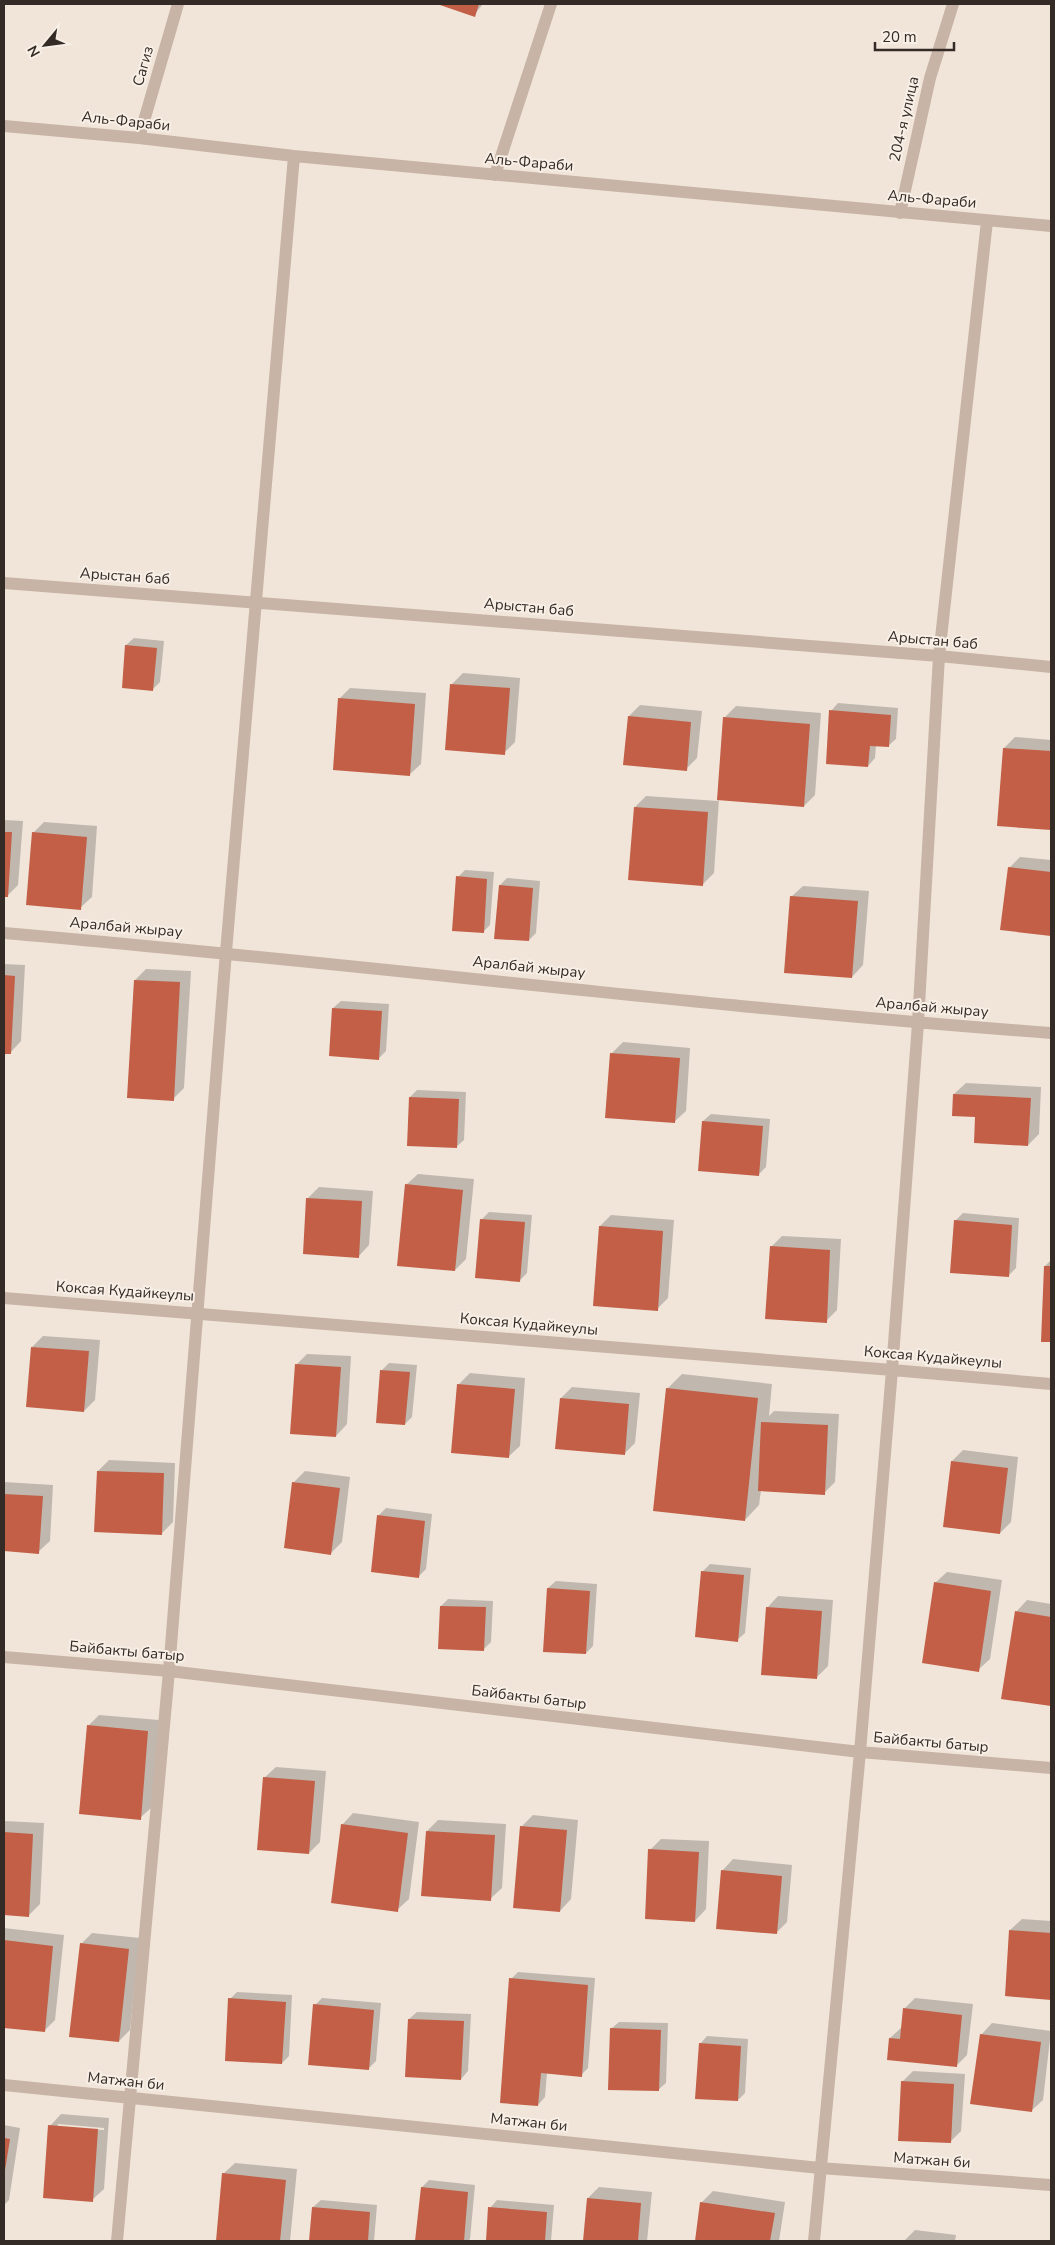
<svg xmlns="http://www.w3.org/2000/svg" width="1055" height="2245" font-family="'Nunito Sans',sans-serif">
<style>
.shadow{fill:#0003;fill-rule:evenodd}
.building{fill:#c25f46}
.lines{fill:none;stroke-linecap:round;stroke-linejoin:round}
.minor{stroke:#c8b4a6;stroke-width:12}
.labels{text-anchor:middle;dominant-baseline:central;stroke-width:4;stroke-linejoin:round;paint-order:stroke}
.street-label{font-size:15px;fill:#342b27;stroke:#f8efe6}
</style>
<rect width="100%" height="100%" fill="#f1e5da"/>
<!-- shadow -->
<path class="shadow" d="M439,4h44l-9,11z
M134,638l30,3 -4,41 -8,8 -26,-45z
M463,673l57,5 -5,64 -11,11 -52,-69z
M350,688l76,5 -5,71 -12,11 -70,-76z
M838,703l60,5 -2,31 -8,7 -12,-1 -1,13 -7,8 -37,-55z
M640,705l62,6 -5,47 -11,11 -57,-53z
M736,706l85,7 -6,82 -11,11 -85,-7 -5,74 -11,11 -68,-77 11,-11 72,5 7,-84z
M1015,737l36,3v89l-52,-4 5,-77z
M4,820l19,1 -5,64 -11,11h-3z
M44,822l53,4 -5,71 -12,11 -47,-75z
M1020,857l31,3v74l-49,-5 7,-61z
M465,870l29,2 -4,53 -7,7 -25,-55z
M507,878l33,3 -4,52 -7,7 -29,-55z
M803,886l66,5 -6,74 -11,12 -61,-80z
M4,964l21,1 -4,76 -11,12 -5,-1 -1,16z
M146,969l45,2 -7,117 -11,11 -38,-119z
M341,1001l48,3 -3,47 -7,7 -46,-50z
M623,1042l67,6 -4,63 -12,11 -62,-69z
M966,1083l75,4 -2,47 -11,11 -52,-29 -22,-22z
M417,1090l49,2 -2,48 -8,7 -46,-50z
M711,1114l59,5 -4,48 -8,8 -55,-54z
M418,1174l56,5 -8,80 -11,11 -49,-85z
M319,1187l54,4 -4,54 -11,12 -50,-59z
M489,1212l43,3 -5,58 -7,7 -38,-61z
M963,1213l56,5 -3,50 -8,8 -53,-55z
M611,1215l63,5 -6,78 -11,11 -57,-83z
M782,1236l59,3 -4,71 -11,11 -55,-74z
M1051,1260v81h-9l3,-75z
M43,1336l57,4 -5,60 -11,11 -52,-64z
M307,1354l44,2 -4,68 -11,12 -40,-71z
M389,1363l28,2 -5,52 -7,7 -28,-2 5,-52z
M470,1373l55,5 -5,68 -12,11 -50,-72z
M682,1374l90,10 -3,32 5,-5 65,3 -4,68 -11,11 -63,-3 -2,15 -14,15 -78,-131z
M572,1387l68,6 -5,50 -11,11 -63,-56z
M963,1450l55,7 -7,65 -11,11 -48,-72z
M109,1460l66,3 -2,59 -12,12 -63,-63z
M305,1471l45,6 -8,65 -11,11 -37,-71z
M4,1482l49,3 -3,56 -12,11 -34,-2z
M386,1508l46,6 -6,55 -7,7 -41,-60z
M710,1564l41,4 -6,65 -8,7 -34,-69z
M947,1572l55,8 -12,79 -12,11 -43,-87z
M556,1581l41,3 -4,62 -7,7 -38,-65z
M778,1596l55,4 -5,66 -11,11 -50,-69z
M448,1599l45,2 -2,41 -8,8 -42,-44z
M1027,1600l24,4v101l-49,-7 14,-86z
M99,1715l60,5 -7,87 -12,11 -52,-92z
M276,1767l50,4 -6,71 -11,11 -45,-75z
M353,1813l66,9 -10,77 -12,11 -55,-85z
M533,1815l45,5 -7,79 -11,12 -39,-84z
M438,1820l68,4 -4,64 -12,11 -63,-68z
M4,1821l40,2 -4,81 -11,11 -25,-1z
M661,1839l48,2 -3,68 -11,12 -45,-71z
M733,1859l59,6 -5,57 -11,11 -54,-62z
M1022,1919l29,2v77l-45,-3 4,-65z
M4,1928l60,7 -9,85 -11,11 -40,-4z
M92,1933l48,5 -10,92 -11,11 -38,-97z
M518,1972l77,6 -7,90 -7,7 -34,-2 -2,24 -7,8 -27,-126z
M237,1992l55,3 -3,61 -7,7 -52,-64z
M322,1998l59,5 -5,58 -8,8 -53,-64z
M915,1998l58,6 -6,51 -11,11 -66,-28 12,-11 2,-18z
M417,2012l54,2 -3,57 -7,8 -52,-60z
M619,2022l49,1 -2,60 -8,7 -47,-61z
M992,2023l59,8 -8,69 -12,11 -50,-76z
M707,2036l41,3 -3,54 -7,7 -38,-56z
M913,2071l52,3 -4,57 -11,11 -48,-60z
M61,2114l48,4 -5,71 -12,11 -42,-74zM58,2124l46,4v2l-46,-3z
M4,2125l16,3 -11,72 -5,5z
M235,2163l62,6 -7,72h-73l6,-67z
M429,2180l46,5 -5,54 -2,2h-52l6,-54z
M599,2187l53,5 -5,49h-63l4,-43z
M713,2191l72,11 -6,39h-83l6,-39z
M321,2200l56,5 -3,36h-64l3,-34z
M497,2200l57,5 -3,36h-64l3,-33z
M915,2230l41,5 -1,6h-51z"/>
<!-- building -->
<path class="building" d="M437,4h42l-4,13z
M125,645l32,3 -4,43 -31,-3z
M450,684l60,4 -5,67 -60,-5z
M338,698l77,6 -5,72 -77,-6z
M829,710l62,5 -2,32 -19,-1 -2,21 -42,-3z
M628,716l63,6 -4,49 -64,-6z
M723,717l87,7 -6,83 -87,-7z
M1003,748l48,3v79l-54,-4z
M634,807l74,5 -5,74 -75,-6z
M4,832h8l-4,65h-4z
M32,832l55,5 -6,73 -55,-5z
M1008,867l43,5v64l-51,-6z
M456,876l31,3 -3,54 -32,-2z
M499,885l34,3 -4,53 -35,-2z
M790,896l68,5 -6,77 -68,-5z
M4,975l11,1 -4,78h-7z
M134,980l46,2 -6,119 -47,-3z
M332,1008l50,3 -3,49 -50,-4z
M610,1053l70,5 -5,65 -70,-5z
M953,1094l78,4 -3,48 -54,-3 1,-26 -23,-1z
M409,1097l50,2 -2,49 -50,-2z
M702,1121l61,5 -4,50 -61,-5z
M405,1184l58,6 -8,81 -58,-5z
M306,1198l56,3 -3,57 -56,-4z
M480,1219l45,3 -5,60 -45,-4z
M954,1220l58,5 -3,52 -59,-4z
M599,1226l64,5 -5,80 -65,-5z
M770,1246l60,4 -3,73 -62,-4z
M1044,1266h7v76h-10z
M31,1347l58,4 -5,61 -58,-5z
M295,1364l46,3 -5,70 -46,-3z
M380,1370l30,2 -5,53 -29,-2z
M457,1384l58,5 -6,69 -58,-5z
M666,1388l92,10 -13,123 -92,-10z
M560,1398l69,6 -4,51 -70,-6z
M761,1422l67,3 -3,70 -67,-4z
M951,1461l57,7 -8,66 -57,-7z
M97,1471l67,2 -2,62 -68,-3z
M292,1482l48,6 -9,67 -47,-7z
M4,1494l39,2 -4,58 -35,-3z
M377,1515l48,6 -6,57 -48,-6z
M701,1571l43,4 -6,67 -43,-5z
M934,1582l57,9 -12,81 -57,-9z
M547,1588l43,3 -4,63 -43,-2z
M440,1606l46,1 -2,44 -46,-2z
M766,1607l56,4 -5,68 -56,-4z
M1015,1611l36,6v89l-50,-7z
M87,1725l61,6 -7,89 -62,-6z
M263,1777l52,4 -6,73 -52,-4z
M341,1824l67,9 -10,79 -67,-9z
M520,1826l47,4 -7,82 -47,-4z
M426,1831l69,4 -4,66 -70,-5z
M4,1832l29,2 -4,83 -25,-2z
M648,1849l51,3 -4,70 -50,-3z
M721,1870l61,6 -5,58 -61,-5z
M1009,1930l42,3v67l-46,-4z
M4,1940l49,6 -8,86 -41,-4z
M80,1943l49,6 -10,93 -50,-5z
M509,1978l79,7 -6,92 -41,-4 -3,33 -38,-3z
M228,1998l58,4 -4,62 -57,-3z
M313,2004l61,6 -5,60 -61,-5z
M903,2008l59,7 -5,52 -70,-7 2,-22 11,1z
M408,2019l56,2 -3,59 -56,-3z
M610,2028l51,2 -2,61 -51,-1z
M980,2034l61,8 -9,70 -62,-8z
M699,2043l42,3 -3,55 -43,-2z
M901,2081l53,3 -3,59 -53,-2z
M48,2125l50,4 -5,73 -50,-4z
M4,2138l6,1 -5,31h-1z
M222,2173l64,7 -6,61h-64z
M421,2187l47,5 -4,49h-49z
M587,2198l54,5 -3,38h-55z
M700,2202l75,11 -5,28h-75z
M312,2207l58,5 -2,29h-59z
M488,2207l59,5 -2,29h-59z"/>
<g class="lines">
<!-- minor -->
<path class="minor" d="M4,126l135,12 155,18 757,70
M139,138l39,-134
M495,175l56,-171
M900,213l30,-135 23,-74
M4,583l935,73 112,11
M4,933c349,30 698,74 1047,100
M4,1298l888,72 159,14
M4,1657l165,14 691,81 191,16
M4,2085l816,83 231,17
M117,2241l52,-570 57,-719 68,-796
M814,2241l46,-489 32,-382 26,-347 21,-367 48,-435"/>
</g>
<g class="labels">
<!-- street labels -->
<g class="street-label">
<text transform="translate(143 66) rotate(-74)">Сагиз</text>
<text transform="translate(904 119) rotate(-77)">204-я улица</text>
<text transform="translate(126 121) rotate(6)">Аль-Фараби</text>
<text transform="translate(529 162) rotate(5)">Аль-Фараби</text>
<text transform="translate(932 199) rotate(5)">Аль-Фараби</text>
<text transform="translate(125 576) rotate(4)">Арыстан баб</text>
<text transform="translate(529 607) rotate(5)">Арыстан баб</text>
<text transform="translate(933 640) rotate(5)">Арыстан баб</text>
<text transform="translate(126 927) rotate(5)">Аралбай жырау</text>
<text transform="translate(529 967) rotate(6)">Аралбай жырау</text>
<text transform="translate(932 1007) rotate(5)">Аралбай жырау</text>
<text transform="translate(125 1291) rotate(4)">Коксая Кудайкеулы</text>
<text transform="translate(529 1324) rotate(5)">Коксая Кудайкеулы</text>
<text transform="translate(933 1357) rotate(5)">Коксая Кудайкеулы</text>
<text transform="translate(127 1651) rotate(5)">Байбакты батыр</text>
<text transform="translate(529 1697) rotate(7)">Байбакты батыр</text>
<text transform="translate(931 1742) rotate(5)">Байбакты батыр</text>
<text transform="translate(126 2081) rotate(6)">Матжан би</text>
<text transform="translate(529 2122) rotate(6)">Матжан би</text>
<text transform="translate(932 2160) rotate(4)">Матжан би</text>
</g>
</g>
<!-- border -->
<rect width="1055" height="2245" fill="none" stroke="#342b27" stroke-width="10"/>
<!-- north arrow -->
<g transform="translate(45 45) rotate(241)" stroke="#f8efe6" stroke-width="4" paint-order="stroke">
<path d="M0-4L9 19L0 12L-9 19Z" fill="#342b27"/>
<text y="-8" font-size="14" font-weight="bold" text-anchor="middle" fill="#342b27">N</text>
</g>
<!-- scale -->
<path d="M875 42v8h79v-8" fill="none" stroke="#342b27" stroke-width="2.5"/>
<text x="882" y="42" font-size="15" fill="#342b27" stroke="#f8efe6" stroke-width="4" paint-order="stroke">20 m</text>
</svg>
